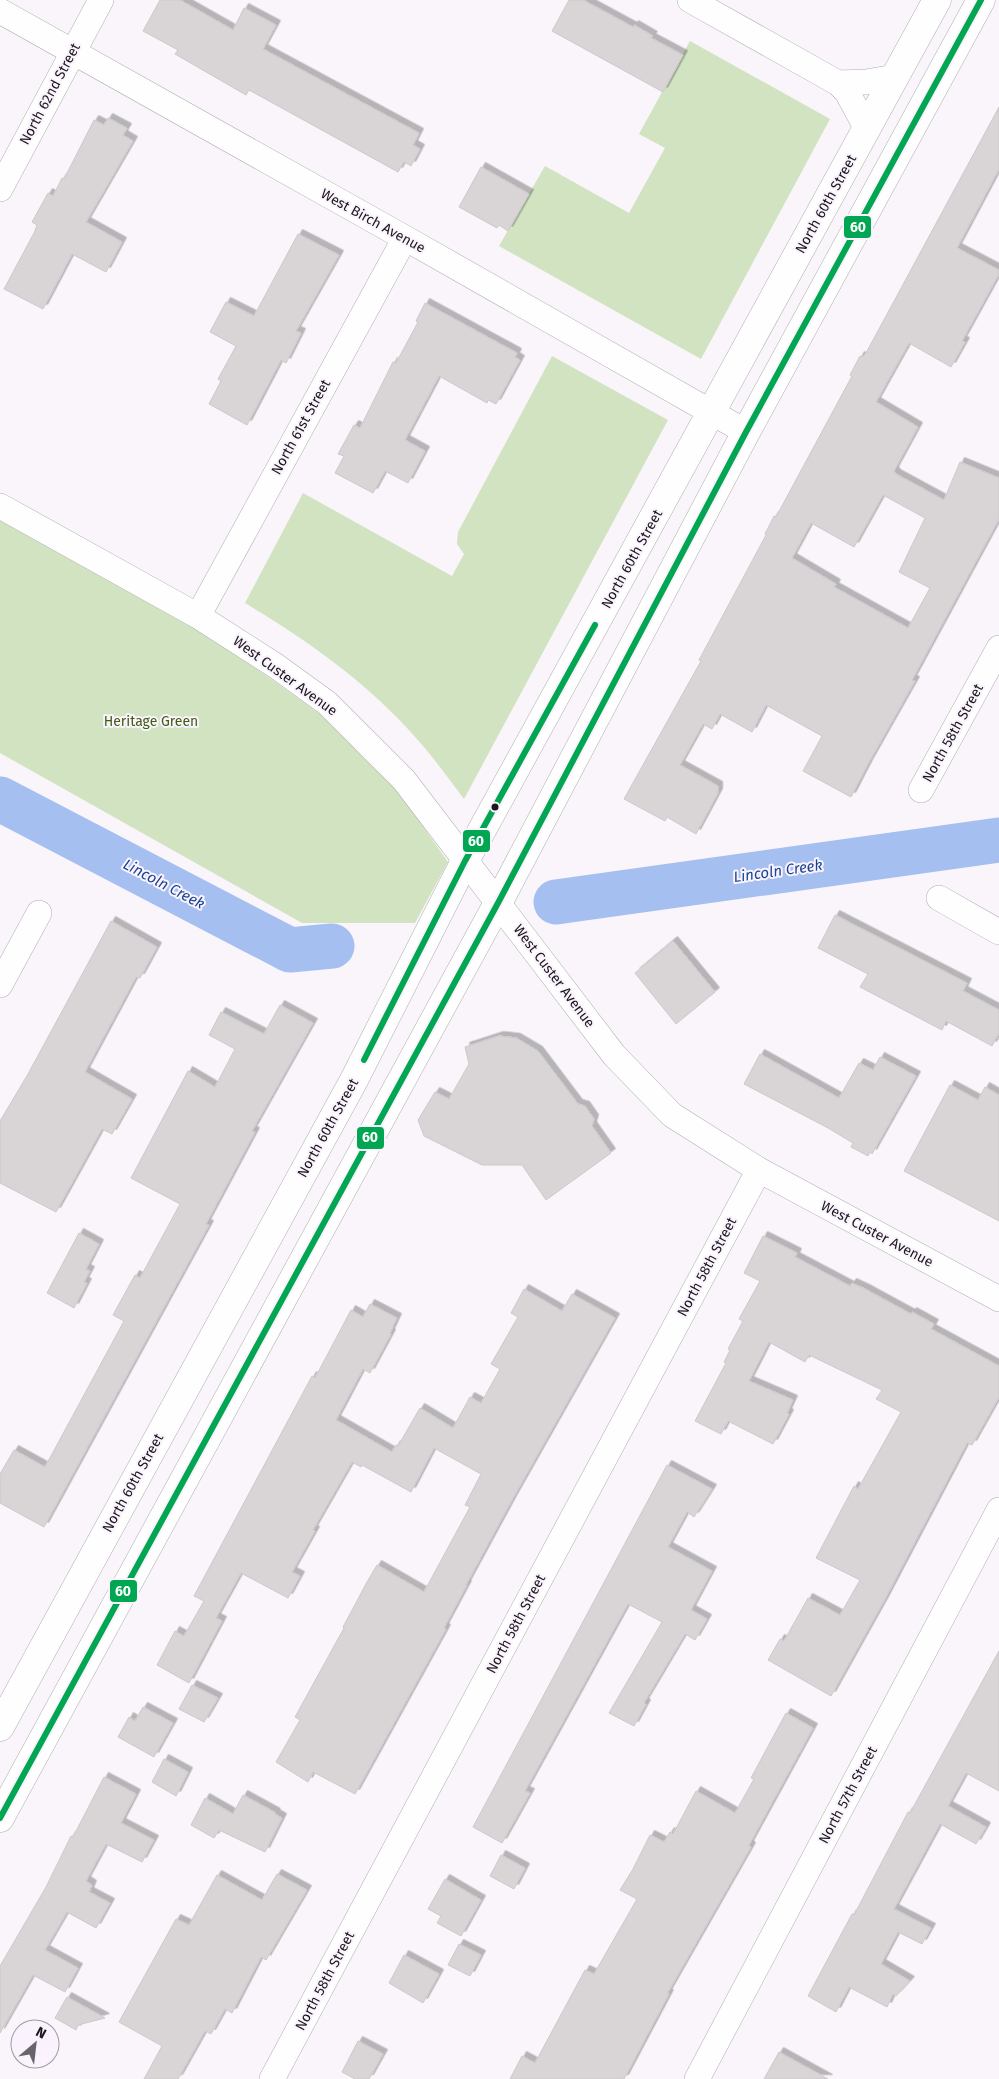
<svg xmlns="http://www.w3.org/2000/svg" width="999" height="2079" font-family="'Fira Sans',sans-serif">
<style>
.green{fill:#d2e3c1}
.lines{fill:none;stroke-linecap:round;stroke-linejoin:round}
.river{stroke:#a4bff0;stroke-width:45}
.building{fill:#d9d5d7;stroke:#ccc9ca;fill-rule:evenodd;filter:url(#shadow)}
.street-casing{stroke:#b0aeb2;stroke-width:26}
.secondary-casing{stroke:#b0aeb2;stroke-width:29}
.street{stroke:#fefefe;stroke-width:25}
.secondary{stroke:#fefefe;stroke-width:28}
.bus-1-casing{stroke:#faf3fd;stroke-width:10}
.bus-1{stroke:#00a651;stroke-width:6}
.bus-dot{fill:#19171b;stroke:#faf3fd;stroke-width:2}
.labels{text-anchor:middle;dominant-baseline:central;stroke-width:4;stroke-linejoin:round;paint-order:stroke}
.street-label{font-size:14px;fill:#19171b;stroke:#faf3fd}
.park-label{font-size:14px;fill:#3d5e0e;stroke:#faf3fd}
.water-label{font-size:15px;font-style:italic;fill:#174593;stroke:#faf3fd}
.line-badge{stroke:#faf3fd;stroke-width:2}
.badge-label{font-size:14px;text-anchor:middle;font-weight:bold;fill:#fff}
</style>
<defs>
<filter id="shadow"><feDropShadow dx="4.5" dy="-4.5" stdDeviation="0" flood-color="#0004"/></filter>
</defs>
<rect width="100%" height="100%" fill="#f9f5fb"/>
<!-- green -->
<path class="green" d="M690,41l140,78 -129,240 -202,-113 46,-80 84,47 36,-65 -26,-14z
M552,356l116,64 -204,379c-18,-24 -36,-49 -57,-71 -47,-51 -104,-90 -162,-125l58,-110 149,83 12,-22 -7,-10 1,-12z
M0,520l217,120 107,77 74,74 50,71 -33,61h-113l-302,-170z"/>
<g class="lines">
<!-- river -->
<path class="river" d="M0,799l290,151 42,-4
M556,902l443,-62"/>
</g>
<!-- building -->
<path class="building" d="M160,0h20l53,30 11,-22 32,17 -13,24 156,84 -6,12 7,4 -9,17 -7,-4 -6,10 -149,-82 -3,5 -71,-41 3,-4 -35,-19z
M569,0h14l50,27 1,-2 19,11 -2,2 32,17 -20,37 -111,-61z
M999,107v62l-42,79 42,22v4l-37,67 3,1 -14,25 -42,-24 -33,59 42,25 -24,44 2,3 48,26 16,-38 39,16v41l-87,161 3,1 -47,83 -17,33 -48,-26 19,-35 -56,-31 -14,27 -32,-18 -8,15 -9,-5 -23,41 38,21v7l-22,41 -29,-17 -2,4 -41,-22 77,-138 -2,-1 67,-125 -1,-1 9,-18 2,1 76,-141 -2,-1 10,-19 2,1 4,-4zM883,495l42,23 -26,54 31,16 -22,40 -74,-41 2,-3 -44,-26 19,-35 43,24z
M108,118l19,10 -4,7 10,6 -47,81 36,20 -16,30 -34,-18 -29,55 -39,-20 30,-56 3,-8 -5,-3 16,-29 5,3 9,-18 2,1 30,-59 10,5z
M481,167l48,27 -21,37 -9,-6 -2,3 -38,-21z
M298,234l41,21 -43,76 5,2 -15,30 -5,-3 -34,65 -38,-21 12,-23 -3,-2 18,-33 -26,-14 16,-30 28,14z
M425,303l92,50 -2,4 5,3 -24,44 -8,-4 -1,3 -48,-27 -34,64 20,11 -17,32 -23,-12 -12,22 -38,-20 9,-17 -6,-2 16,-29 6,3 33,-66 3,1 22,-41 -2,-1z
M835,915l132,68 -4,8 36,19v23l-7,13 -46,-25 -4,9 -82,-43 8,-13 -50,-26z
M111,921l46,26 -17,31 -4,-1 -51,95 47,27 -20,35 -10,-5 -46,83 -56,-29v-62l28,-47z
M673,941l42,51 -39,32 -41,-51z
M280,1005l33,18 -61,108 3,1 -49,92 3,1 -165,302 -44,-24v-29l14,-24 31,17 79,-146 -11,-6 22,-40 5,3 40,-74 -49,-26 57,-107 27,16 20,-38 -26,-14 12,-23 43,22z
M499,1036l17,2 22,13 40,53 7,2 9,13 -2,7 19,27 -65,47 -24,-35h-40l-58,-29 -6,-16 17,-28 14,7 20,-35 -4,-17z
M760,1054l79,44 20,-35 14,7 7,-13 36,19 -44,78 -2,-2 -2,4 -17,-9 2,-4 -25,-15 -84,-44z
M950,1085l28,15 7,-13 14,8v126l-95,-50z
M79,1233l20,11 -13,25 4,2 -6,11 3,1 -13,25 -27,-15z
M763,1236l34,17 -2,4 55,29 2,-3 13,6 46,25 1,-2 22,12 -3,5 68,37v31l-27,48 -5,-2 -83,158 -53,95 -63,-36 12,-21 4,2 24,-43 32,17 20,-35 -44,-22 38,-72 4,3 43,-77 -25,-13 6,-9 -73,-35 -4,7 -36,-20 -20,39 44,19 -6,13 2,1 -16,30 -45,-23 -7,13 -26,-13 31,-58 -2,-1 6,-12 -2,-1 15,-28 -4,-2 21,-38 -16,-8z
M524,1289l38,22 10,-17 43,24 -103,182 -46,85h1l-23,43 2,1 -91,165 -42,-22 -5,10 -32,-20 24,-42 -5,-3 49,-89 -1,-1 24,-45 10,-17 47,27 46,-85 -5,-2 16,-31 -47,-26 -23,44 -49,-27 -1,2 -9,-5 -39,68 2,1 -23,41 8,4 -12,22 -47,-25 -25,45 6,3 -33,62 -32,-18 18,-34 9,5 20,-35 -10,-5 118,-220 3,2 36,-68 12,7 7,-13 27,14 -7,15 1,1 -21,39 -7,-4 -27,51 56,32 4,-7 2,1 22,-38 33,20 17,-31 11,6 19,-34 -9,-5 27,-47 -7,-4z
M667,1465l45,24 -18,28 -7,-5 -19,35 44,24 -21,39 16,9 -12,21 -10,-6 -41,69 2,1 -12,22 -25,-13 53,-91 -34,-18 -103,187 5,2 -28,50 -29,-16z
M999,1651v140l-33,-18 -18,33 38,21 -10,17 -36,-20 -46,85 37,19 -9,16 -24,-12 -17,32 29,17 -14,15 -3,-2 -6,13 -38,-20 -13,25 -28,-16 44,-82 2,1 54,-103 2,1z
M192,1685l26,13 -14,24 -25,-13z
M143,1707l30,16 -19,34 -36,-20 11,-20 6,4z
M786,1713l27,15 -64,117 2,2 -84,147h2l-45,85h-114l12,-23 13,7 50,-93 9,4 43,-75 -17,-9 13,-21 17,-34 14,7 6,-10 3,2 23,-43 39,22 19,-34 -3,-1z
M164,1759l24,13 -12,24 -24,-14z
M104,1777l32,17 -15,29 33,17 -12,22 -36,-18 -20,37 6,4 -3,7 21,11 -14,25 -29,-16 -22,38 33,18 -13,24 -32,-17 -33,58v-67l46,-79 25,-51 2,1z
M243,1795l33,18 -1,1 7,4 -17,34 -46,-22 -5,8 -23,-13 14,-27 28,16z
M501,1855l24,13 -11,21 -24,-13z
M277,1874l30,16 -41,70 -5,-3 -29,56 -7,-4 -14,25 -6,-3 -27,48h-34l18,-33 -43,-24 57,-103 13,6 28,-50 45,25z
M445,1879l36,21 -20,36 -24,-13 4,-7 -13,-7z
M459,1944l22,11 -11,21 -22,-11z
M404,1955l35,19 -16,29 -34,-20z
M67,1997l38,21 -27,7 -2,5 -21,-12z
M358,2041l25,13 -14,25h-14l-13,-7z
M779,2052l49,27h-64z"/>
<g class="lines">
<!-- street casing -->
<g class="street-casing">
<path id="street" d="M690,0l148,83 9,9 20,37
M0,11l405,227 341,194
M838,83l28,-1 29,-5
M0,189l101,-189
M0,506l198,110 78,50 51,37 77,77 210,275 58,60 87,55 240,129
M198,616l207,-378
M921,790l78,-142
M939,898l60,34
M0,985l39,-72
M272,2079l487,-909
M697,2079l302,-569"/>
</g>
<!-- secondary casing -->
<g class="secondary-casing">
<path id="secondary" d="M0,1727l354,-647 111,-219 472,-861
M0,1818l498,-915 248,-471 235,-432"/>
</g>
<!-- street -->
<use href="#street" class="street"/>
<!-- secondary -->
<use href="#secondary" class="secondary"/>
<!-- bus-1 casing -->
<g class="bus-1-casing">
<path id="bus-1" d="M364,1060l101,-199 130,-236
M0,1818l498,-915 248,-471 235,-432"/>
</g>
<!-- bus-1 -->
<use href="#bus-1" class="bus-1"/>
</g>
<!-- markers -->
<circle class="bus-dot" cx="495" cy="807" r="4.5"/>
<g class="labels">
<!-- street labels -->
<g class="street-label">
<text transform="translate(50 94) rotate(-62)">North 62nd Street</text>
<text transform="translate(826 204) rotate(-61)">North 60th Street</text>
<text transform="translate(373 221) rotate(29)">West Birch Avenue</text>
<text transform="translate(301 427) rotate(-61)">North 61st Street</text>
<text transform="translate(632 559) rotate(-61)">North 60th Street</text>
<text transform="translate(285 676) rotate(36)">West Custer Avenue</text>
<text transform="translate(953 733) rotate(-61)">North 58th Street</text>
<text transform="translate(554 976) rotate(53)">West Custer Avenue</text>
<text transform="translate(328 1128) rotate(-61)">North 60th Street</text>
<text transform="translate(877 1234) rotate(28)">West Custer Avenue</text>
<text transform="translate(707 1267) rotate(-62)">North 58th Street</text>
<text transform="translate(133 1483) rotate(-61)">North 60th Street</text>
<text transform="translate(516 1624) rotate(-62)">North 58th Street</text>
<text transform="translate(848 1795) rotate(-62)">North 57th Street</text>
<text transform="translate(325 1981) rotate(-62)">North 58th Street</text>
</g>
<!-- park labels -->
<g class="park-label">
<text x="151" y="721">Heritage Green</text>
</g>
<!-- water labels -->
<g class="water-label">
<text transform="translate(778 871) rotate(-8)">Lincoln Creek</text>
<text transform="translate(164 884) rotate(28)">Lincoln Creek</text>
</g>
</g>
<g class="line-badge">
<rect x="843" y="215" width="29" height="24" rx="5" fill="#00a651"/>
<rect x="462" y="829" width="29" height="24" rx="5" fill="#00a651"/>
<rect x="356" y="1126" width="29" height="24" rx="5" fill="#00a651"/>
<rect x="109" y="1579" width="29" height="24" rx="5" fill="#00a651"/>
</g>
<g class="badge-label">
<text x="858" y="232">60</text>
<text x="476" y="846">60</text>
<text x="370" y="1142">60</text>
<text x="123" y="1596">60</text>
</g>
<!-- north arrow -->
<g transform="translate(35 2044) rotate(28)"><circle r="24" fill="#faf3fd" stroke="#a09ba3"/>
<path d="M0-4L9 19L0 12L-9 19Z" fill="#676569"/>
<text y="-8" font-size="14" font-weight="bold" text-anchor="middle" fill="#19171b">N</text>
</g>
</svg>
